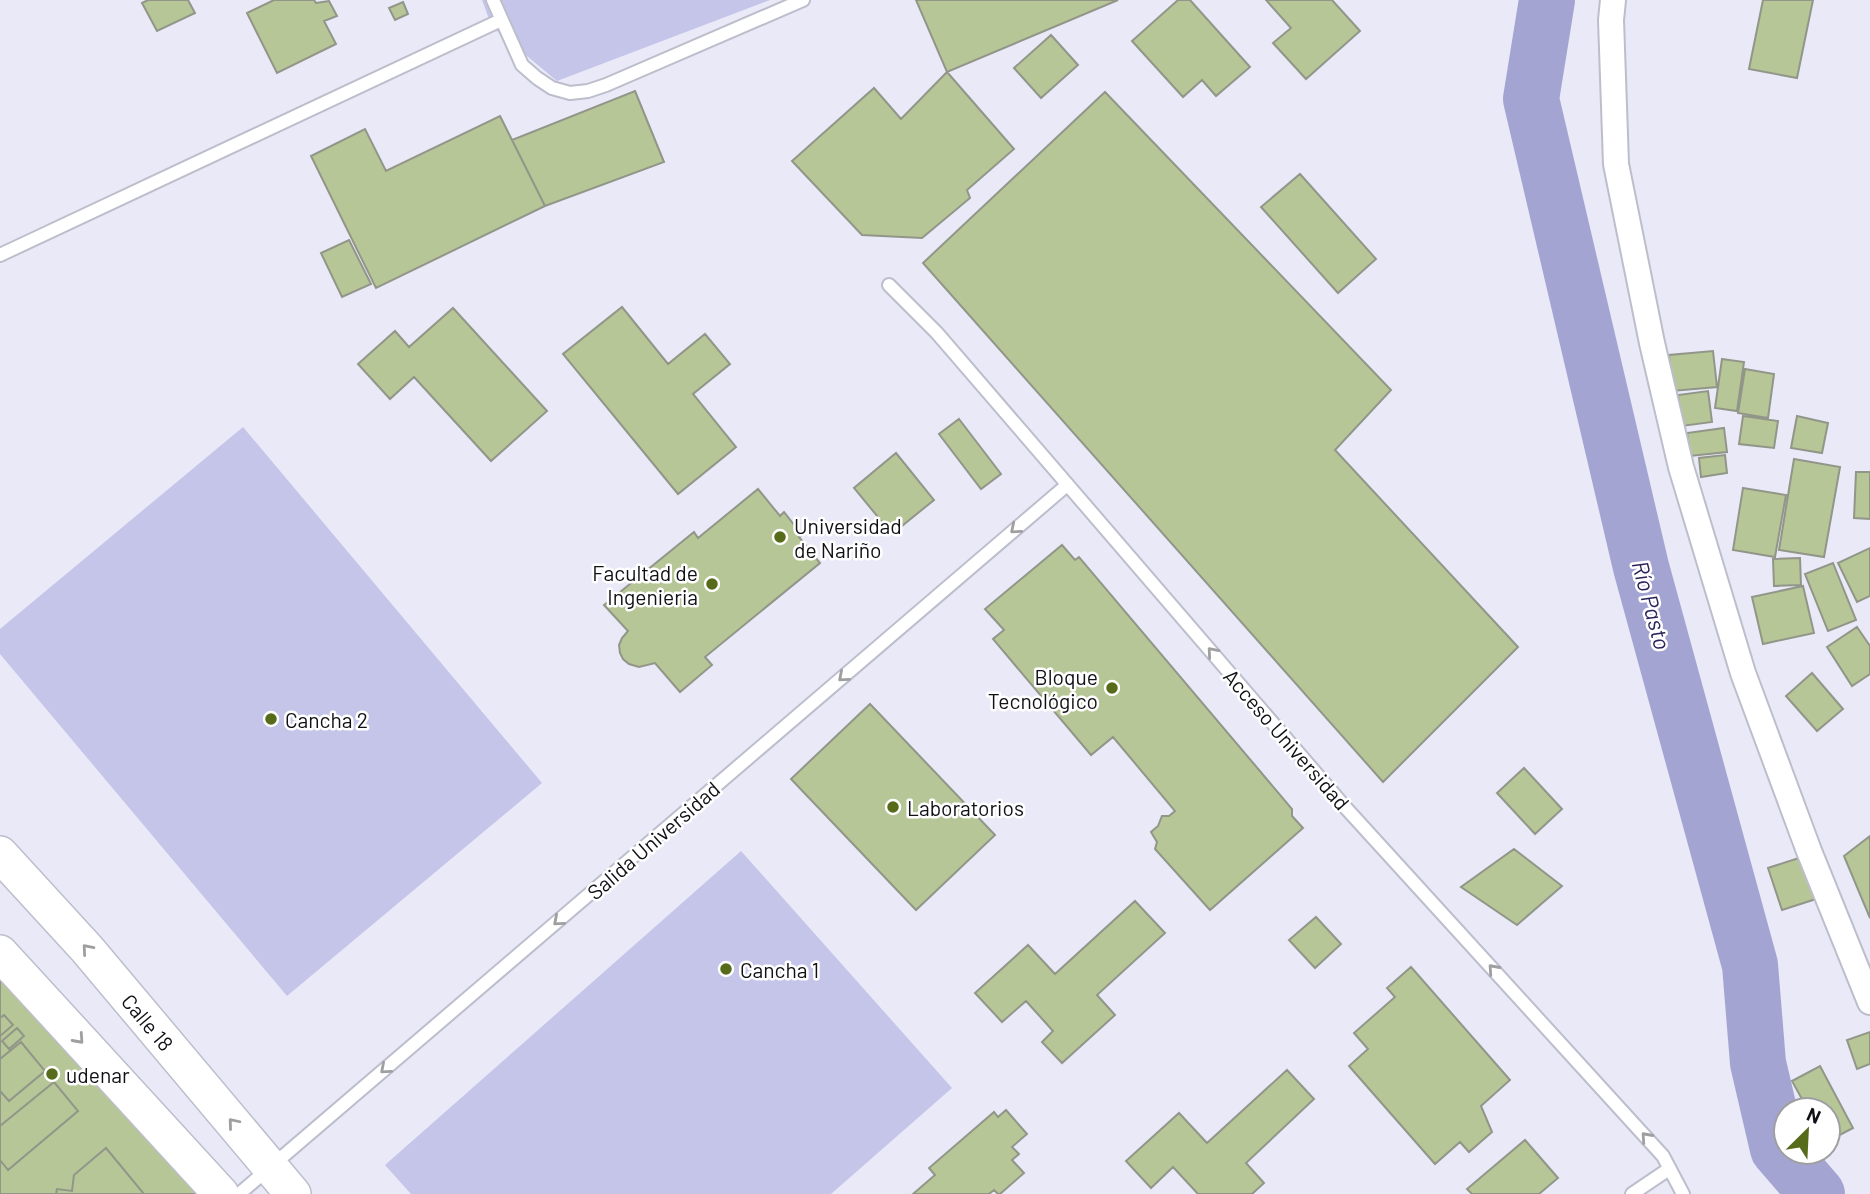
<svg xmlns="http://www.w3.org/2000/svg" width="1870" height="1194" font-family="Barlow,sans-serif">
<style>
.green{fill:#c5c5e9}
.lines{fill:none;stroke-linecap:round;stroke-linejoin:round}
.river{stroke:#a4a4d2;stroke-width:56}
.building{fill:#b6c697;stroke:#929689;stroke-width:2}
.lane-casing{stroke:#bdbecc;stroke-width:16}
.street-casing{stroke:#bdbecc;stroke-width:28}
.secondary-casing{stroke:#bdbecc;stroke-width:38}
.lane{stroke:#fff;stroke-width:12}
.street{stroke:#fff;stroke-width:24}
.secondary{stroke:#fff;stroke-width:35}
.oneway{stroke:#9f9fa1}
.poi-dot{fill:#566c1b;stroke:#fff;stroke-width:2.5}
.labels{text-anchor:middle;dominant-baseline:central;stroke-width:5;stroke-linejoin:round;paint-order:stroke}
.poi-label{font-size:21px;fill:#101015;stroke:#fff;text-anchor:start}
.street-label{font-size:21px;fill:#101015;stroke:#fff}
.water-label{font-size:23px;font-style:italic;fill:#2b245c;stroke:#fff}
</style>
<rect width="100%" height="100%" fill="#e9e9f8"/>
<!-- green -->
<path class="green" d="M482,0h288l-213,81 -65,-54z
M243,427l299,356 -255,213 -287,-342v-25z
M741,851l211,237 -121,106h-420l-26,-29z"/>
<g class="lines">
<!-- river -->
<path class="river" d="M1547,0l-16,99 110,468 109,398 8,98 20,86 39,45"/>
</g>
<!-- building -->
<path class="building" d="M148,0h40l7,13 -38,18 -15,-28z
M274,0h40l2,3 13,-2 8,15 -13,5 12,23 -59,29 -30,-60z
M916,0h202l-171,72z
M1178,0h12l60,67 -34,29 -14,-16 -19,17 -51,-56z
M1266,0h66l28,31 -54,48 -33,-36 18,-15z
M1763,0h50l-16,78 -48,-9z
M403,2l5,12 -13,6 -6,-12z
M1051,35l27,30 -37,33 -27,-30z
M947,72l67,77 -47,41 3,8 -48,40 -60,-3 -70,-74 82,-73 27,31z
M635,91l29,71 -119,44 -33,-66z
M1105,92l286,298 -56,60 183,197 -135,135 -460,-519z
M500,116l45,90 -169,82 -65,-132 54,-27 21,42z
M1300,174l76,85 -38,34 -77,-86z
M349,240l22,44 -29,13 -21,-44z
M622,307l46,57 37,-30 25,30 -37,30 43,53 -58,47 -115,-140z
M453,308l94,103 -56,50 -77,-84 -24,22 -32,-35 37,-33 14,16z
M1713,351l4,36 -45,4 -3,-36z
M1722,359l22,3 -7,49 -22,-3z
M1745,369l29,5 -6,44 -30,-5z
M1708,391l4,31 -30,4 -4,-31z
M1743,416l35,5 -4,27 -35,-4z
M1797,416l31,7 -6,30 -31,-5z
M959,419l42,55 -20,15 -42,-55z
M1724,428l3,24 -37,4 -3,-23z
M896,453l38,47 -42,34 -38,-46z
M1725,455l2,18 -26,4 -2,-19z
M1794,459l46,8 -16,90 -45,-7z
M1856,472h14v47l-16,-1z
M1743,488l43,7 -11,62 -42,-7z
M758,489l22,27 4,-4 18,23 -3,2 21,26 -115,94 7,8 -32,27 -25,-29 -16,4 -10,-3 -6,-5 -3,-6 -1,-8 3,-7 6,-7 -24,-26 90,-73 4,6z
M1062,545l13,15 4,-3 213,252v7l11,12 -93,82 -55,-61 2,-7 -6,-10 7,-6 4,-10h7l6,-5 -62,-74 -22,18 -98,-116 11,-9 -19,-21z
M1870,548v48l-13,6 -19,-39z
M1800,558l1,27 -27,1 -1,-27z
M1833,563l23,57 -28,11 -23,-57z
M1803,586l11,47 -51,11 -11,-47z
M1857,627l13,19v28l-18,12 -25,-39z
M1812,673l31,36 -26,22 -31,-35z
M870,704l125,131 -79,75 -125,-131z
M1524,768l38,41 -27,25 -38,-41z
M1870,836v82l-26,-62z
M1514,849l48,37 -45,39 -56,-38z
M1805,856l14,42 -37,12 -14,-42z
M1135,901l30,32 -68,62 18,20 -53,48 -20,-21 11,-11 -27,-30 -24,21 -27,-29 53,-48 27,29z
M1316,917l25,27 -26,24 -26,-28z
M0,955l210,239h-210z
M1411,967l99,113 -29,26 11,26 -23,20 -9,-10 -25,22 -86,-98 19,-17 -14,-16 41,-36 -8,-9z
M4,1015l9,10 -13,11v-18z
M17,1028l7,8 -15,13 -7,-8z
M1870,1032v32l-13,5 -10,-29z
M21,1042l24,29 -36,30 -9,-10v-32z
M1820,1066l33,62 -25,13v-31h-20l-16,-29z
M1287,1070l27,29 -68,64 18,20 -12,11h-54l-25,-27 -22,21 -25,-27 53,-48 28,30z
M54,1082l24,29 -70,59 -8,-10v-34z
M1006,1110l21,24 -15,13 7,7 -7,6 12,13 -24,21h-2l-4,-4 -5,4h-76l22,-19 -6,-7 65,-56 4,5z
M1525,1140l33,38 -19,16h-67l-5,-5z
M106,1148l38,46h-88l1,-5 15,2 2,-16z"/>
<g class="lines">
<!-- lane casing -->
<g class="lane-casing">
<path id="lane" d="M493,0l29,65 15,13 15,10 18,5 18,-2 18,-6 197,-85
M0,255l501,-235
M889,285l48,48 408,474 318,349 20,38
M239,1194l828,-709
M1632,1194l37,-25"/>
</g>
<!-- street casing -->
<g class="street-casing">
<path id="street" d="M1613,0l-2,20 5,144 36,179 29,124 62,206 66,178 61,151"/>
</g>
<!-- secondary casing -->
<g class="secondary-casing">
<path id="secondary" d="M0,854l87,95 206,245
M0,953l221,241"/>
</g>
<!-- lane -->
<use href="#lane" class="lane"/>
<!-- street -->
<use href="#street" class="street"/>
<!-- secondary -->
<use href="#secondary" class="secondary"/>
</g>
<!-- one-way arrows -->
<defs><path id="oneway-chevron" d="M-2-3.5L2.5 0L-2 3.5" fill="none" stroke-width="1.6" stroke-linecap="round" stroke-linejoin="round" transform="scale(1.75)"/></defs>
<g class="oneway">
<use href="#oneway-chevron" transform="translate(1015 529) rotate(140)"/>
<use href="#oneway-chevron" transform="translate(1212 652) rotate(-131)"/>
<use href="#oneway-chevron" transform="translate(843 677) rotate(139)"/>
<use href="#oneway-chevron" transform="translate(558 921) rotate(139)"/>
<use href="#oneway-chevron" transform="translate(87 949) rotate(-131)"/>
<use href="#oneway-chevron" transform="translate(1493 969) rotate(-132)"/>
<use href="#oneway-chevron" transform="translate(79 1039) rotate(48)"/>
<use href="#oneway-chevron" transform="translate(385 1069) rotate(139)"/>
<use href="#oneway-chevron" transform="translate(233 1123) rotate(-130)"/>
<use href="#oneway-chevron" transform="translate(1646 1137) rotate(-132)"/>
</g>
<!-- markers -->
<g class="poi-dot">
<circle cx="780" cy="537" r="7"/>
<circle cx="712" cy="584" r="7"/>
<circle cx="1112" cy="688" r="7"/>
<circle cx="271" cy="719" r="7"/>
<circle cx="893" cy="807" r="7"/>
<circle cx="726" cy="969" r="7"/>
<circle cx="52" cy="1074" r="7"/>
</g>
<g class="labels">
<!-- poi labels -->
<g class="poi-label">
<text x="794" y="525">Universidad<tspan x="794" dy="24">de Nariño</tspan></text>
<text x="698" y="572" text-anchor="end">Facultad de<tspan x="698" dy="24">Ingenieria</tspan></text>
<text x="1098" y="676" text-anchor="end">Bloque<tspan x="1098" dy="24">Tecnológico</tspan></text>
<text x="285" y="719">Cancha 2</text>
<text x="907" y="807">Laboratorios</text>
<text x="740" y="969">Cancha 1</text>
<text x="66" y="1074">udenar</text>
</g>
<!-- street labels -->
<g class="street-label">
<text transform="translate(1287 739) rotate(49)">Acceso Universidad</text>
<text transform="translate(653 840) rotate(-41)">Salida Universidad</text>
<text transform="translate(148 1022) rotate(50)">Calle 18</text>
</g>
<!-- water labels -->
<g class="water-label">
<text transform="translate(1652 605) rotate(75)">Río Pasto</text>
</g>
</g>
<!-- north arrow -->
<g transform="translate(1807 1131) rotate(24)"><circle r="33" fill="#ffffff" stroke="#9f9fa1" stroke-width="2"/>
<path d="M0-5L12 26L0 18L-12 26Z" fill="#566c1b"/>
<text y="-10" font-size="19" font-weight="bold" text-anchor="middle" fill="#101015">N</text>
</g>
</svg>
